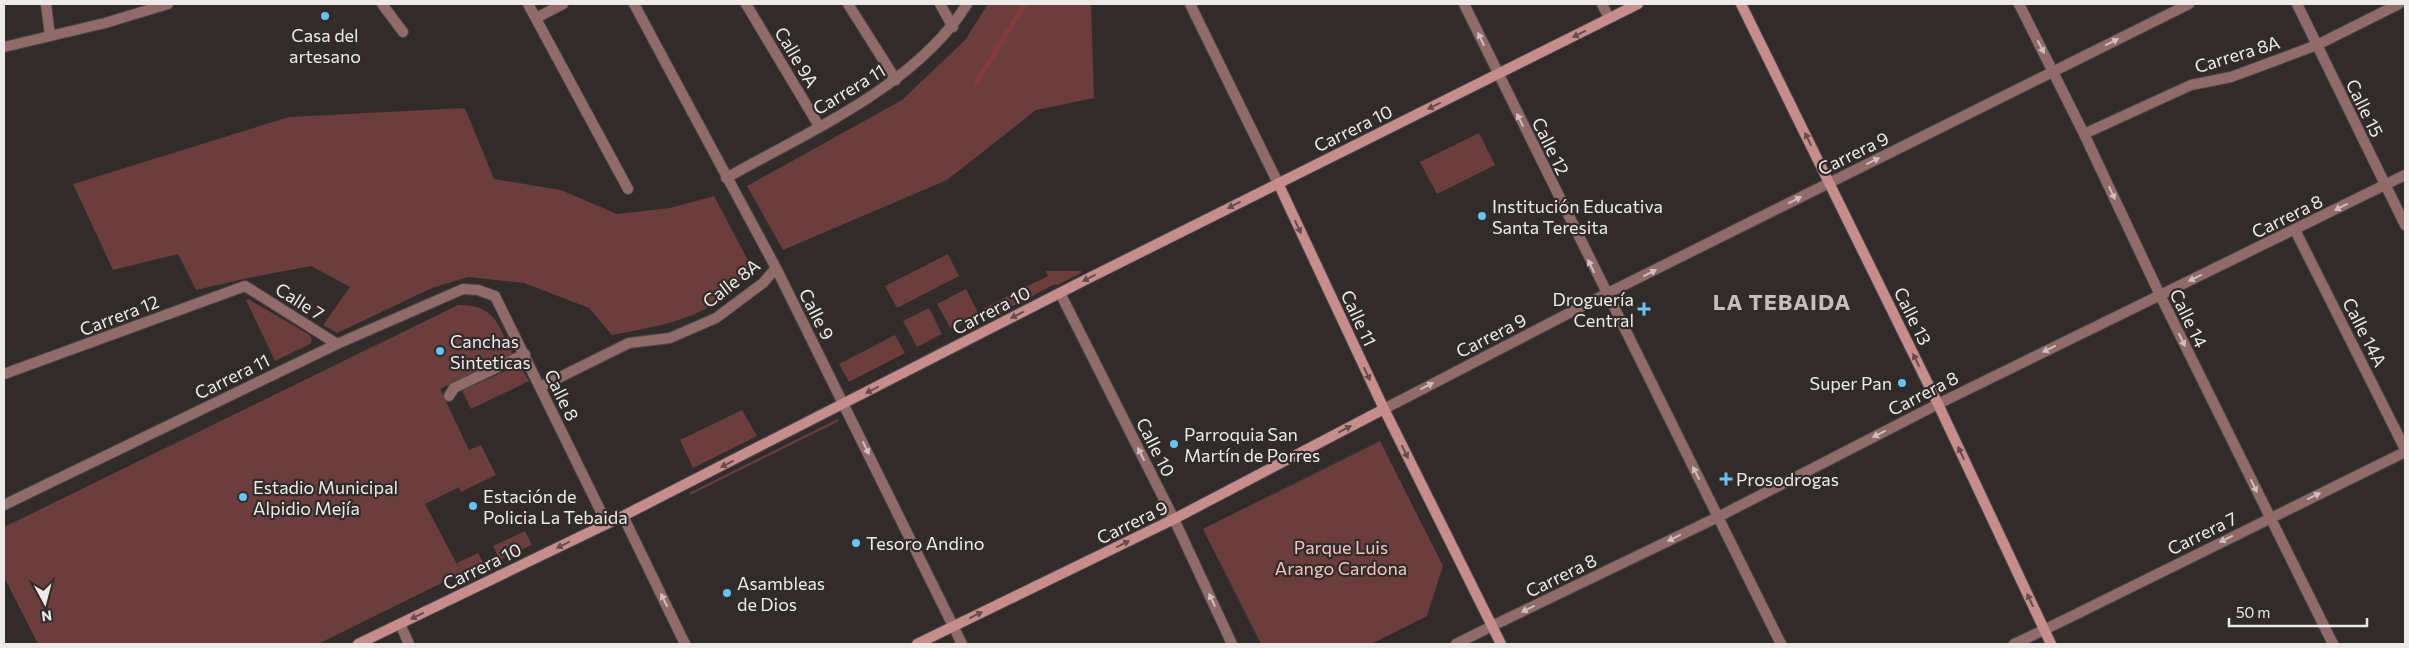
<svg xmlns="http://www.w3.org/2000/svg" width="2409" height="648" font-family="Commissioner,sans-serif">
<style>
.green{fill:#6b3d3d}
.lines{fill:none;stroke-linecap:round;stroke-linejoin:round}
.stream{stroke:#84393b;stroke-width:5.5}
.service-casing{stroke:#4c4646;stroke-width:12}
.pedestrian-casing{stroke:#4c4646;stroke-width:12}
.minor-casing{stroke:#4c4646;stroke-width:12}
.tertiary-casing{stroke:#4c4646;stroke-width:12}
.secondary-casing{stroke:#4c4646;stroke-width:12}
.service{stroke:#906b6a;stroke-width:10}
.pedestrian{stroke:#906b6a;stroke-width:10}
.minor{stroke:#906b6a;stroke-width:10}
.tertiary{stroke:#906b6a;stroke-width:10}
.secondary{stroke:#c78d8c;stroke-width:10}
.oneway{fill:#664d4d}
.oneway2{fill:#cebebd}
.poi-dot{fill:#67c4f0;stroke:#322b2b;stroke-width:2}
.labels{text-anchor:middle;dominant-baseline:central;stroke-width:4.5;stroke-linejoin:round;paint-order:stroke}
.poi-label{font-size:18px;fill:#efeaea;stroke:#322b2b;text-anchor:start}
.street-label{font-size:18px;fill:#efeaea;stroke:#322b2b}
.park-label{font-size:18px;fill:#f2c3c2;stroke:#322b2b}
.district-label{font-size:22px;font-weight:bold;letter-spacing:1px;fill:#c7bdbd;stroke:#322b2b}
</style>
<rect width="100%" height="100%" fill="#322b2b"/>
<!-- green -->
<path class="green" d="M988,4h103l3,94 -58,12 -89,70 -164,70 -36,-64 155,-86 63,-60z
M465,108l29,71 67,11 56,24 53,-6 44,-12 38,72c-14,15 -28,32 -47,41 -28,15 -62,20 -93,26l-23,-27 -65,-25 -56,-6 -36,11 -95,45 -14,-8 27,-38 -39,-21 -63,12 -52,12 -18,-36 -65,16 -40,-86 216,-67z
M1479,133l16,32 -58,29 -17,-32z
M948,254l11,22 -62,32 -12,-22z
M1046,271h35v2l-24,12 -2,-1 -65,34 -6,-10 64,-32z
M966,289l13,26 -28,14 -14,-25z
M248,299l60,35 4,5 -2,5 -35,17 -29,-61z
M458,305c37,-1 40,20 55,49l-73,35 29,61 12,-5 15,30 -35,17 -2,-5 -34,17 35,66 -3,-7 21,-10 7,13 -21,10 -2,-3 -144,71h-280l-34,-67v-50z
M929,308l13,26 -25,13 -14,-26z
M895,335l10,18 -56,29 -10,-18z
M513,368l10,3 6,10 -58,28 -9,-19z
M742,410l15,26 -64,32 -13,-28z
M838,419l1,2 -10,5 -139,69 -1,-2z
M1380,441l63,125 -16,50 -56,28h-110l-58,-115z
M525,531l7,14 -32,15 -7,-14z"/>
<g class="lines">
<!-- stream -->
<path class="stream" d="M976,83l49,-79"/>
<!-- service casing -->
<g class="service-casing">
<path id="service" d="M46,4l4,32"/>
</g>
<!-- pedestrian casing -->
<g class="pedestrian-casing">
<path id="pedestrian" d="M1492,626l226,-109 63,127"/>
</g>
<!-- minor casing -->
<g class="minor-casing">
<path id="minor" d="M382,4l21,28
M528,4l100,185
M634,4l142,264 186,376
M746,4l73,122
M848,4l48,76
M940,4l13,23
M1190,4l88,179
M1464,4l254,513 220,-113 467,-229
M1602,4l7,14
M2019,4l65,130 76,161 173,349
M2297,4l108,221
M536,18l27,-14
M4,47l101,-24 63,-19
M2084,134l107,-49 40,-8 86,-32 82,-41
M726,178c82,-46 191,-93 241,-174
M2295,230l110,219
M1060,293l114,226 58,125
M4,374l241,-88 92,58
M540,387l89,-44 41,-5 46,-20 47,-35 13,-15
M449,396l5,-8 71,-34
M1384,409l222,-115 583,-290
M4,505l333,-161 126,-55 15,1 17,6 112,228
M623,516l62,128
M400,624l9,20
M2044,630l361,-178
M1456,644l36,-18"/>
</g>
<!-- tertiary casing -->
<g class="tertiary-casing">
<path id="tertiary" d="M2014,644l30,-14"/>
</g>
<!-- secondary casing -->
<g class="secondary-casing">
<path id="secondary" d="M1741,4l197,400 113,240
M1278,183l106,226 117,235
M358,644l265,-128 464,-237 551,-275
M917,644l257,-125 210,-110"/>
</g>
<!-- service -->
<use href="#service" class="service"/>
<!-- pedestrian -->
<use href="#pedestrian" class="pedestrian"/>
<!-- minor -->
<use href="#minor" class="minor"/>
<!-- tertiary -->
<use href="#tertiary" class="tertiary"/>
<!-- secondary -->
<use href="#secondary" class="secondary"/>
</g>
<!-- one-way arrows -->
<defs><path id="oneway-solid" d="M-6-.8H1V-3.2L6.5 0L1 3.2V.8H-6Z" transform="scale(1.25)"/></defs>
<g class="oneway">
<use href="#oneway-solid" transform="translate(1579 34) rotate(153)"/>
<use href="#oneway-solid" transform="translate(1434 106) rotate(154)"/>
<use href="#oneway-solid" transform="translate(1808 139) rotate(-116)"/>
<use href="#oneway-solid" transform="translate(1234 205) rotate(153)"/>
<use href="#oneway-solid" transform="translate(1298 227) rotate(65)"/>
<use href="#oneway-solid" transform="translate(1089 278) rotate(153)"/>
<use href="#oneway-solid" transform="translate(1017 315) rotate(153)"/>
<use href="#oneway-solid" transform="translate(1916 360) rotate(-116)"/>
<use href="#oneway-solid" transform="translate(1367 374) rotate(65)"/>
<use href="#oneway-solid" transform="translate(872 390) rotate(153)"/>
<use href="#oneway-solid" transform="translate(1345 429) rotate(-28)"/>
<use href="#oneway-solid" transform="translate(1405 452) rotate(64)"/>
<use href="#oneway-solid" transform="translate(1961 453) rotate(-115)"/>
<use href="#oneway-solid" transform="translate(727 464) rotate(153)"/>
<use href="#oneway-solid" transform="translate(1123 544) rotate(-26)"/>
<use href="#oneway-solid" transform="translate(563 545) rotate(154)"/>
<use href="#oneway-solid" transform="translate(2030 600) rotate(-115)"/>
<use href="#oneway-solid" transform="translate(976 615) rotate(-26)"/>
<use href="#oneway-solid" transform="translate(417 616) rotate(154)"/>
</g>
<g class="oneway2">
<use href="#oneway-solid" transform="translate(1481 39) rotate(-115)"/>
<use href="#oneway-solid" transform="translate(2112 42) rotate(-27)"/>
<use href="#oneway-solid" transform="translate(2041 47) rotate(63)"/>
<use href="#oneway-solid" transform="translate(1520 120) rotate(-116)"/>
<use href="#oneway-solid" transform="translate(1873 161) rotate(-26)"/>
<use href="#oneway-solid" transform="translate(2112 193) rotate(65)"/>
<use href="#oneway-solid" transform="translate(1795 200) rotate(-27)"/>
<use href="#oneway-solid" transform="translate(2341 207) rotate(153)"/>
<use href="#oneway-solid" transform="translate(1591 266) rotate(-116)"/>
<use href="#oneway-solid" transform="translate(1650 273) rotate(-27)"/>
<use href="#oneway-solid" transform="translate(2195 278) rotate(154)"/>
<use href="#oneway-solid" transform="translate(2182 340) rotate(64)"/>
<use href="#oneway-solid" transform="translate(2049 349) rotate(154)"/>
<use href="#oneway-solid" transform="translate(1427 386) rotate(-27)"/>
<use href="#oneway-solid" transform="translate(1879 434) rotate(153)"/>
<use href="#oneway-solid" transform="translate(866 448) rotate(64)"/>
<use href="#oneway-solid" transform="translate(1141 454) rotate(-117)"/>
<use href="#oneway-solid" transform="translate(1696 473) rotate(-117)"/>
<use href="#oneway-solid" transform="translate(2254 486) rotate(64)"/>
<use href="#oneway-solid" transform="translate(2314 496) rotate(-26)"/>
<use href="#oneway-solid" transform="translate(1674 538) rotate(154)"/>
<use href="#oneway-solid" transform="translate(2226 539) rotate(154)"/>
<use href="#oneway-solid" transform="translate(664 600) rotate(-116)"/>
<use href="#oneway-solid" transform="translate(1212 600) rotate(-115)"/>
<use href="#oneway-solid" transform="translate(1528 609) rotate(154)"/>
</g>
<!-- markers -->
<g class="poi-dot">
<circle cx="325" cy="16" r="5"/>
<circle cx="1482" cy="216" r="5"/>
<path d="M1641.5 301.5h5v5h5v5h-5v5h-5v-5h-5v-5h5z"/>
<circle cx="440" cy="351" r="5"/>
<circle cx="1902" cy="383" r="5"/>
<circle cx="1174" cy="444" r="5"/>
<path d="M1723.5 471.5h5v5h5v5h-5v5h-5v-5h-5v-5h5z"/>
<circle cx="243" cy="497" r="5"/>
<circle cx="473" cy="506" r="5"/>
<circle cx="856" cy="543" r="5"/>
<circle cx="727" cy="593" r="5"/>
</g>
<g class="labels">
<!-- poi labels -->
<g class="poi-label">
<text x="325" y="35" text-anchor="middle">Casa del<tspan x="325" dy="21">artesano</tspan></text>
<text x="1492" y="206">Institución Educativa<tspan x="1492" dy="21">Santa Teresita</tspan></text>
<text x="1634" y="299" text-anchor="end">Droguería<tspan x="1634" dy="21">Central</tspan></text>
<text x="450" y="341">Canchas<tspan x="450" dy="21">Sinteticas</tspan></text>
<text x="1892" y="383" text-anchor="end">Super Pan</text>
<text x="1184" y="434">Parroquia San<tspan x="1184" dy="21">Martín de Porres</tspan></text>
<text x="1736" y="479">Prosodrogas</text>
<text x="253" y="487">Estadio Municipal<tspan x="253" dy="21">Alpidio Mejía</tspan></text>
<text x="483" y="496">Estación de<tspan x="483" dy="21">Policia La Tebaida</tspan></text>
<text x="866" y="543">Tesoro Andino</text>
<text x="737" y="583">Asambleas<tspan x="737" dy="21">de Dios</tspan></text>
</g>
<!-- street labels -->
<g class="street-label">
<text transform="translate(2237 54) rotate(-17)">Carrera 8A</text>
<text transform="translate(797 57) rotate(59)">Calle 9A</text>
<text transform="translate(849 89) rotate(-31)">Carrera 11</text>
<text transform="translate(2365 108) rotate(64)">Calle 15</text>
<text transform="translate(1353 128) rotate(-26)">Carrera 10</text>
<text transform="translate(1551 146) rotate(64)">Calle 12</text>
<text transform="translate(1853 153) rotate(-26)">Carrera 9</text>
<text transform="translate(2287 216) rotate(-26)">Carrera 8</text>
<text transform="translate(731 283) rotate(-38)">Calle 8A</text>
<text transform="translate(300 301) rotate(32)">Calle 7</text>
<text transform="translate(991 310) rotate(-27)">Carrera 10</text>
<text transform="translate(817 314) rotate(63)">Calle 9</text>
<text transform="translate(119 315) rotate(-21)">Carrera 12</text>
<text transform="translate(1913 316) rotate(64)">Calle 13</text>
<text transform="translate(1359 318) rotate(65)">Calle 11</text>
<text transform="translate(2189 318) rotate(64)">Calle 14</text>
<text transform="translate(2365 332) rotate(63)">Calle 14A</text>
<text transform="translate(1491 335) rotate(-27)">Carrera 9</text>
<text transform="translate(232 376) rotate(-26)">Carrera 11</text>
<text transform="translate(1923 393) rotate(-27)">Carrera 8</text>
<text transform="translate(562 395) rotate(64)">Calle 8</text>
<text transform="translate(1156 447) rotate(63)">Calle 10</text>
<text transform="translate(1132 522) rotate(-26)">Carrera 9</text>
<text transform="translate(2202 533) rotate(-26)">Carrera 7</text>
<text transform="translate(482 566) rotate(-26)">Carrera 10</text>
<text transform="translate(1561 575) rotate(-26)">Carrera 8</text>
</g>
<!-- park labels -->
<g class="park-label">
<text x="1341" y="547">Parque Luis<tspan x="1341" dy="21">Arango Cardona</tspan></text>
</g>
<!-- district labels -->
<g class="district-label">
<text x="1782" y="301">LA TEBAIDA</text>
</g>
</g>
<!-- border -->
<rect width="2409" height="648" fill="none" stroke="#efeaea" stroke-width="10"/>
<!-- north arrow -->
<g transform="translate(45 603) rotate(173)" stroke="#322b2b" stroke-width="4" paint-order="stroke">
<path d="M0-4L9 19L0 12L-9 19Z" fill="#efeaea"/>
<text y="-8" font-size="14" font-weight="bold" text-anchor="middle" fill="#efeaea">N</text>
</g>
<!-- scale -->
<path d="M2229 618v8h138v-8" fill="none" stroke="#efeaea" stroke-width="2.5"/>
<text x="2236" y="618" font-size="15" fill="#efeaea" stroke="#322b2b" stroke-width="4" paint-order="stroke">50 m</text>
</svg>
